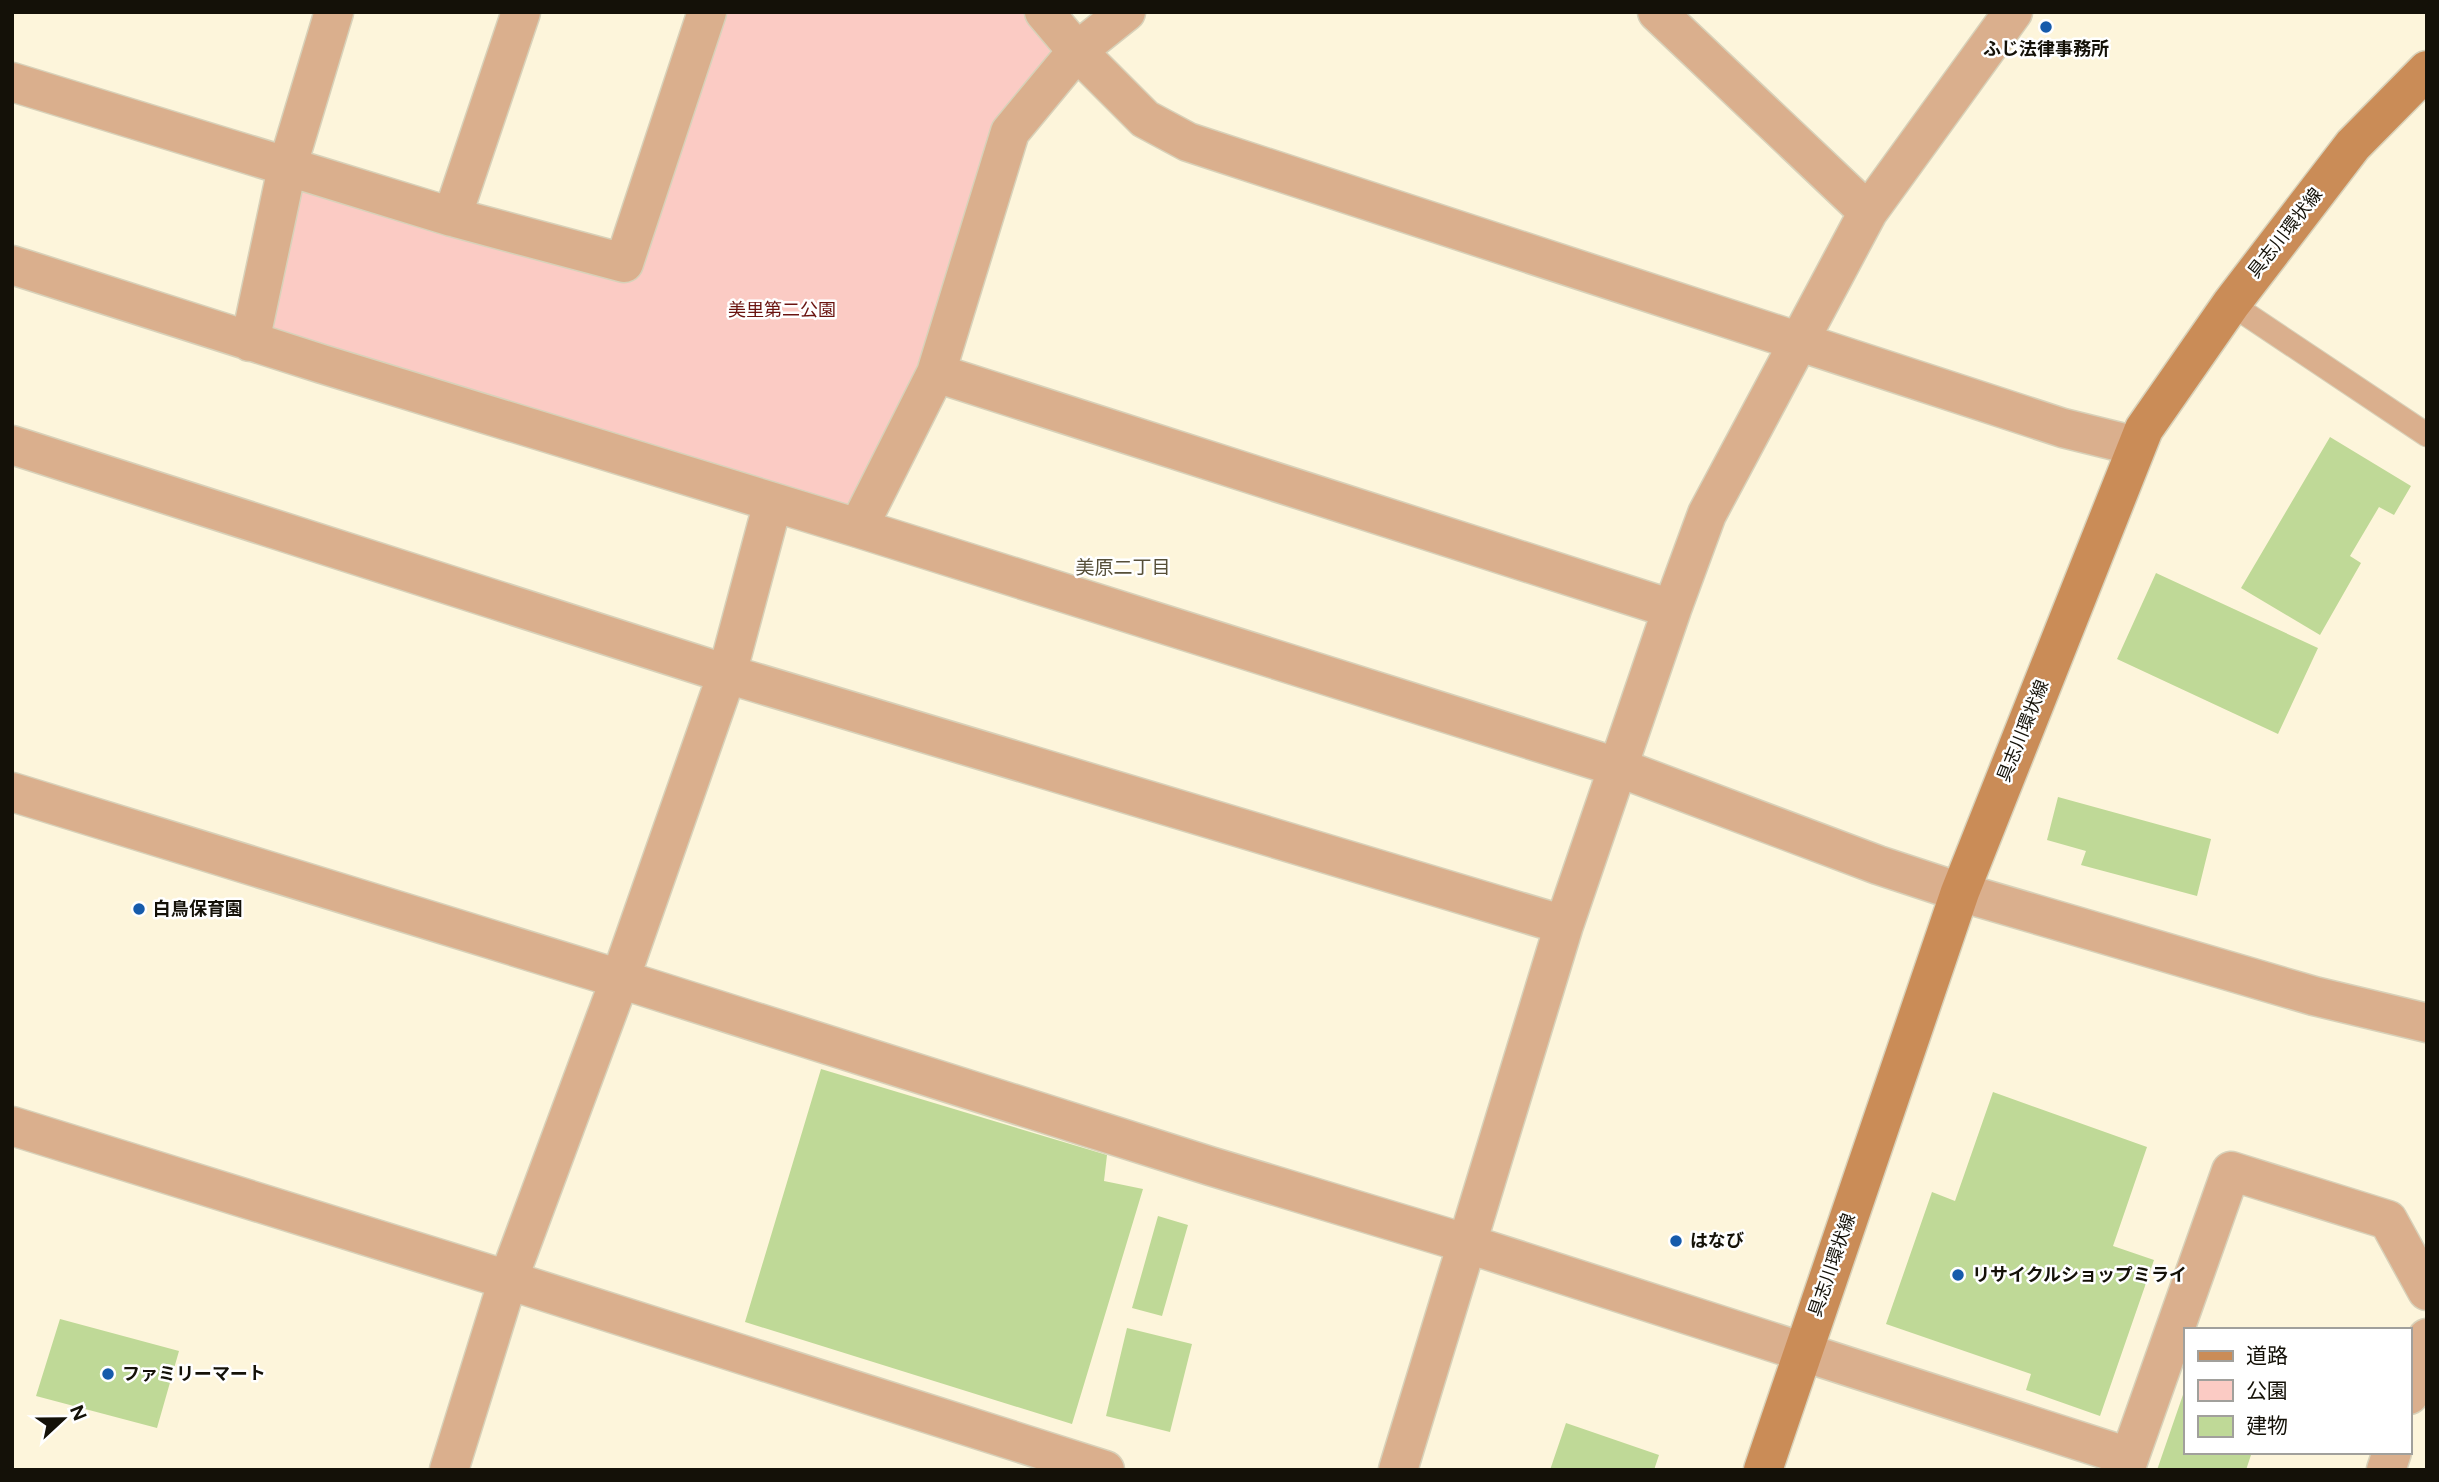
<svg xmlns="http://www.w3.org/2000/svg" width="2439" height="1482" font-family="Figtree,'Noto Sans JP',sans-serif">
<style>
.green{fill:#fbcbc4}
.building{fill:#bfd997}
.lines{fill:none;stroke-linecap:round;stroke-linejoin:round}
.service-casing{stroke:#d8d1b9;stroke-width:25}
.minor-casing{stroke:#d8d1b9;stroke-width:41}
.secondary-casing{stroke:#d8d1b9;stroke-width:41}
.service{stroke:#daaf8d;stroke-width:23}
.minor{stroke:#daaf8d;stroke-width:38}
.secondary{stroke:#ca8c57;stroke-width:38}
.poi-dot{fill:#165bab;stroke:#fff;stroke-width:2.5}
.labels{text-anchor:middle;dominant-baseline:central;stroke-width:5;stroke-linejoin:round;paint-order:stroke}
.poi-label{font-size:18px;font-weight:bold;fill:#141108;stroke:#fff;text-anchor:start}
.street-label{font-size:18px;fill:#141108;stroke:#fff}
.park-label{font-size:18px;fill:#6a130f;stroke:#fff}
.neighbourhood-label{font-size:19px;fill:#564f39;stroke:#fff}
</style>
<rect width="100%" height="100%" fill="#fdf5db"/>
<!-- green -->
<path class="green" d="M707,12h337l33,39 -67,81 -152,396 -608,-186 37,-174 337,94z"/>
<!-- building -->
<path class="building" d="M2330,437l81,49 -17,29 -15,-8 -29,49 11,7 -41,72 -79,-47z
M2156,573l162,75 -40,86 -161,-75z
M2058,797l153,42 -14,57 -116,-31 5,-14 -39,-11z
M821,1069l286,86 -3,26 39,8 -71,235 -327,-102z
M1993,1092l154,55 -34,99 41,14 -54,156 -74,-26 5,-16 -145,-50 46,-132 23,9z
M1158,1216l30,9 -26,91 -30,-8z
M60,1319l119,32 -22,77 -121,-32z
M1127,1328l65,16 -22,88 -64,-16z
M2185,1389v63h67l-6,18h-89z
M1566,1423l93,32 -5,15h-104z"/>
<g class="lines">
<!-- service casing -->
<g class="service-casing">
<path id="service" d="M2231,304l196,131"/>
</g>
<!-- minor casing -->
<g class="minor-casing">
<path id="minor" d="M1044,12l33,39 68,68 43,23 875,286 73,18
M1657,12l211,200
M12,82l440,135 172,46 83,-251
M452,217l69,-205
M12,265l310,99 536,164 759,239 261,98 82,27 354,104 113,27
M250,342l37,-174 47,-156
M936,373l736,236 35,-95 161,-302 145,-200
M12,445l715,229 837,251 -166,545
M858,528l78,-155 74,-241 67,-81 49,-39
M12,792l608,187 590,187 255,77 664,214
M1564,925l108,-316
M12,1126l496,154 597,190
M2409,1395l18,-57
M449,1470l59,-190 112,-301 107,-305 46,-172
M2125,1470l106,-299 157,49 39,71
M2386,1470l6,-18"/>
</g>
<!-- secondary casing -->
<g class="secondary-casing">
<path id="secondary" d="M1763,1470l197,-578 184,-463 87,-125 122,-159 74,-75"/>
</g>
<!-- service -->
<use href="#service" class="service"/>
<!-- minor -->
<use href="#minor" class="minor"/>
<!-- secondary -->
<use href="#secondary" class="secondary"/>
</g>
<!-- markers -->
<g class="poi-dot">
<circle cx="2046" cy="27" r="7"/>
<circle cx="139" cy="909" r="7"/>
<circle cx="1676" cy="1241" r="7"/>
<circle cx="1958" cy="1275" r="7"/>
<circle cx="108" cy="1374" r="7"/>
</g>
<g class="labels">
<!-- poi labels -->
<g class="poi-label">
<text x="2046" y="49" text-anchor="middle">ふじ法律事務所</text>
<text x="153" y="909">白鳥保育園</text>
<text x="1690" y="1241">はなび</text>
<text x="1972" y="1275">リサイクルショップミライ</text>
<text x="122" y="1374">ファミリーマート</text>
</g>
<!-- street labels -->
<g class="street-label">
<text transform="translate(2285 233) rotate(-52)">具志川環状線</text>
<text transform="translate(2023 731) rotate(-68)">具志川環状線</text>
<text transform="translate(1832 1265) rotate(-71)">具志川環状線</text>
</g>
<!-- park labels -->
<g class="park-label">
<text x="782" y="310">美里第二公園</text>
</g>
<!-- neighbourhood labels -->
<g class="neighbourhood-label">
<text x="1123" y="567">美原二丁目</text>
</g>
</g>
<!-- border -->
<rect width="2439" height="1482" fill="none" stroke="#141108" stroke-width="28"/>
<!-- legend -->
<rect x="2184" y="1328" width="228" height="126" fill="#ffffff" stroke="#a1a09c" stroke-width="2"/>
<rect x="2198" y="1351" width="35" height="10" fill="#ca8c57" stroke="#a1a09c" stroke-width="2"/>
<text x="2246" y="1363" font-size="21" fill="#141108">道路</text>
<rect x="2198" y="1380" width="35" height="21" fill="#fbcbc4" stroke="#a1a09c" stroke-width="2"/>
<text x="2246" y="1398" font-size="21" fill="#141108">公園</text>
<rect x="2198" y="1416" width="35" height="21" fill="#bfd997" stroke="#a1a09c" stroke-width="2"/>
<text x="2246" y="1433" font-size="21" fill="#141108">建物</text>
<!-- north arrow -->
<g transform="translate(63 1419) rotate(68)" stroke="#ffffff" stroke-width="5" paint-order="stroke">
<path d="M0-5L12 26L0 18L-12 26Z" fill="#141108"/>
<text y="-10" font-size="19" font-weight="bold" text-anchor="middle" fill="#141108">N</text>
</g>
</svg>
